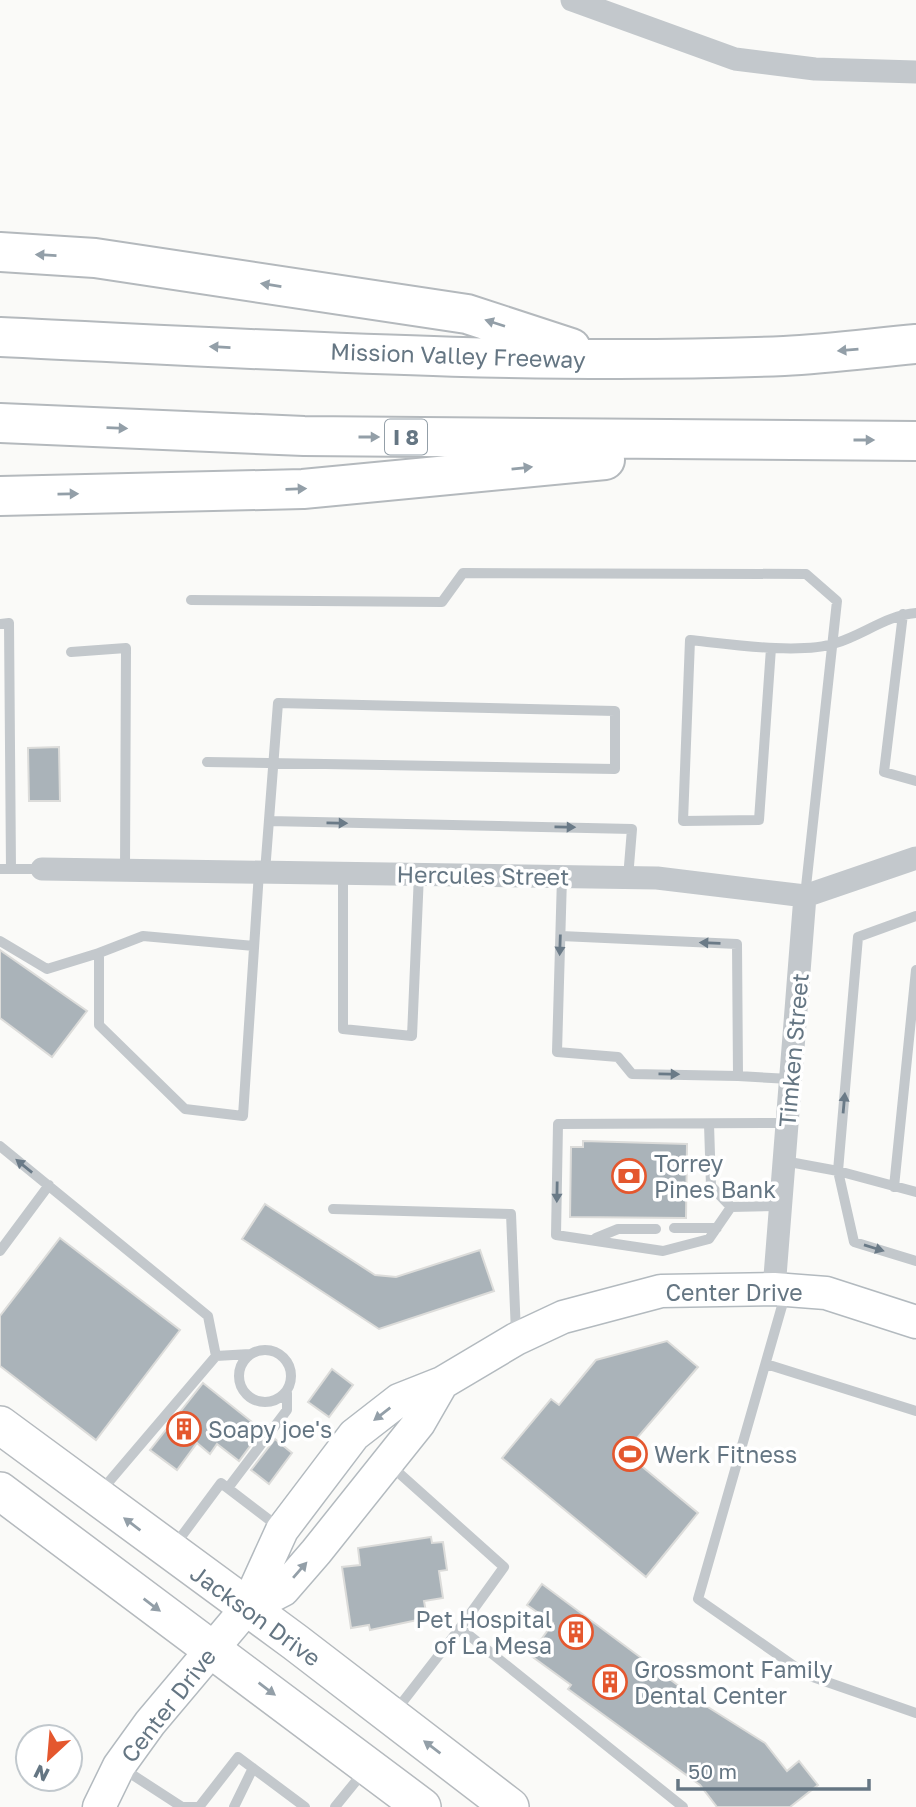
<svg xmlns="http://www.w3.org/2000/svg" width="916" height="1807" font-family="'Golos Text',sans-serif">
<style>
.building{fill:#aab3b9;stroke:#dcdcda;stroke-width:2}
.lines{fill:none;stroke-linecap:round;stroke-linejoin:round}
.secondary-casing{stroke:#b3babf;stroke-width:35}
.primary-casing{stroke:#b5babe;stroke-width:40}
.highway-casing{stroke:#b4b9bd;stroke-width:42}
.lane{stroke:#c3c8cc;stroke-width:10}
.street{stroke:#c3c8cc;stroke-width:23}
.secondary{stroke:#fff;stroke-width:32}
.primary{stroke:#fff;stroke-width:37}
.highway{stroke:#fff;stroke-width:38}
.oneway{fill:#939fa8}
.oneway2{fill:#6a7a87}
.labels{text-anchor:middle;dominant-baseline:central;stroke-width:7;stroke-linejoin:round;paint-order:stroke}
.shield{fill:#fff;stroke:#939fa8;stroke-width:2}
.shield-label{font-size:21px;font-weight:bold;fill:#657683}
.street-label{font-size:23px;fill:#657683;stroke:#fff}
.poi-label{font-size:23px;fill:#657683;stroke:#fff;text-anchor:start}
</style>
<rect width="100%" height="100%" fill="#fafaf8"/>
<!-- building -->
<path class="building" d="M59,747l1,54h-31l-1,-53z
M0,950l87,61 -35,46 -52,-39z
M583,1141l104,3 -1,74 -116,-1 1,-70h12z
M265,1204l110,71 21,2 84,-27 14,41 -115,38 -137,-90z
M60,1238l120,92 -84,110 -96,-74v-50z
M667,1341l31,26 -61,71 2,26 59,49 -52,64 -144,-119 49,-59 8,6 37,-45z
M332,1369l21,16 -24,32 -21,-15z
M203,1383l59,47 -23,31 -22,-17 -7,10 -13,-11 -20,27 -27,-20z
M275,1439l17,14 -23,31 -18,-14z
M431,1537l1,6 11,-1 4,28 -8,1 4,27 -19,3 3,17 -57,12 -1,-5 -18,3 -9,-61 18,-2 -2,-17z
M542,1584l161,120 62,39 22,28 12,-10 19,24 -28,22h-73l-17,-22 -132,-96 3,-4 -41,-30 23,-32 -26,-18z"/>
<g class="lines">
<!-- secondary casing -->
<g class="secondary-casing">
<path id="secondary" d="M246,1609l37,-19 33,-38 103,-129 23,-40
M99,1807l20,-41 31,-43 96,-114 36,-79 72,-95 45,-35 43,-17 74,-44 47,-22 98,-26 113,-2 52,4 90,29"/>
</g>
<!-- primary casing -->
<g class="primary-casing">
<path id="primary" d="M0,1425l295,217 215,165
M0,1491l422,316"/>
</g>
<!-- highway casing -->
<g class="highway-casing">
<path id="highway" d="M0,252l95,6 372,56 104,34
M0,337c261,12 522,29 784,19 44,-2 88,-8 132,-12
M0,423l304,13 612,5
M0,496l303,-7 302,-29"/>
</g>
<!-- lane -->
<path class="lane" d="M191,600l251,2 21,-29 343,1 31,27 -32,295
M903,614l-19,158 32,9
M0,624l9,-1 2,246
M771,648l-12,172 -76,1 7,-181c38,4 111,15 146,3 27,-8 51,-28 80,-30
M71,652l55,-4 -1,222
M207,762l408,7v-58l-337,-8 -13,169
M269,821l363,8 -4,49
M0,869h42
M343,873v156l69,7 7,-162
M916,916l-58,21 -20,234 16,71 62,19
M561,936l176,8 1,132 -106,-2 -14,-17 -61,-5 5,-175
M0,941l47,28 52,-16
M254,946l-111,-10 -44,17v72l86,84 58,7 16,-244
M738,1076l52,3
M709,1124l2,62 20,21
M0,1146l208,170 8,40
M784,1161l54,10 78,21
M894,1187l22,-217
M731,1207l-22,32 -46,12 -107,-16 2,-111 229,-1
M731,1207l49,-1
M333,1209l178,5 5,119
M674,1228h43
M596,1238l22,-9h38
M0,1251l49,-66
M786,1292l-88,307 109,76 109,38
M239 1376a26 26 0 1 1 52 0a26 26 0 1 1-52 0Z
M766,1364l150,47
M390,1465l114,102 -44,61
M228,1488l59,-78v-17
M101,1491l115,-135 34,-2
M175,1545l46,-62 59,45
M394,1713l66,-85 223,179
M122,1768l60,39h17l39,-50 67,50
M234,1807l19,-39
M335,1807l30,-37"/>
<!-- street -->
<path class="street" d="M572,0l163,59 80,10 101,3
M42,869l615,9 148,18 111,-38
M774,1289l31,-393"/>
<!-- secondary -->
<use href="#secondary" class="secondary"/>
<!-- primary -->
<use href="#primary" class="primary"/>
<!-- highway -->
<use href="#highway" class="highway"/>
</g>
<!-- one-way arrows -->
<defs><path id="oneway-solid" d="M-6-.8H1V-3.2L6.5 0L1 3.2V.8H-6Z" transform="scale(1.75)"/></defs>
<g class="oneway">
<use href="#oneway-solid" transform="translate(46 255) rotate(-177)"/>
<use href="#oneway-solid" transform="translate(271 285) rotate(-171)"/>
<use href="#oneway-solid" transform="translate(495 323) rotate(-162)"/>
<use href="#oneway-solid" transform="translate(220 347) rotate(-177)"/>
<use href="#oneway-solid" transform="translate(848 350) rotate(175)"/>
<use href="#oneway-solid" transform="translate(117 428) rotate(2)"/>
<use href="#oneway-solid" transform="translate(369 437)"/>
<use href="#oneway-solid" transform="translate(864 440)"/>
<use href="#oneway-solid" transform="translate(522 468) rotate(-6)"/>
<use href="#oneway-solid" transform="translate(296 489) rotate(-2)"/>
<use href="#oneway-solid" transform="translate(68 494) rotate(-1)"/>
<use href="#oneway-solid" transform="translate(382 1414) rotate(142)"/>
<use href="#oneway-solid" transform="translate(132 1524) rotate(-143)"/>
<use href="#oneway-solid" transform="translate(300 1570) rotate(-49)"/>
<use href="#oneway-solid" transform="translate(152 1605) rotate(37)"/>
<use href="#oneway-solid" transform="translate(267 1689) rotate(37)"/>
<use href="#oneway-solid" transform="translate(432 1747) rotate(-143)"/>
</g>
<g class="oneway2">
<use href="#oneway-solid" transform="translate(337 823) rotate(1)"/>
<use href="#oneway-solid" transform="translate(565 827) rotate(1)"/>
<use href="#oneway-solid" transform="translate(710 943) rotate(-178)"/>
<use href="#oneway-solid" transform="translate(560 945) rotate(92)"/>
<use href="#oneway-solid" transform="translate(669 1074) rotate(1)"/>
<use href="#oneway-solid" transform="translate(844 1103) rotate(-85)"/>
<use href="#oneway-solid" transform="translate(24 1166) rotate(-141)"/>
<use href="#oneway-solid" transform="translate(557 1192) rotate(91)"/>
<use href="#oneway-solid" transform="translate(874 1248) rotate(17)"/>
</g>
<!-- icons -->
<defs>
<g id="bank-ring" transform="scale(1.75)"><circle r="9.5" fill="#fff" stroke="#e4572e" stroke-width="1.5"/><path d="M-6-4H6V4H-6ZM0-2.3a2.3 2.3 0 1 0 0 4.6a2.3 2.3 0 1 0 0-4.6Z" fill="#e4572e"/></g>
<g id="building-ring" transform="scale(1.75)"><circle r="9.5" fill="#fff" stroke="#e4572e" stroke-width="1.5"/><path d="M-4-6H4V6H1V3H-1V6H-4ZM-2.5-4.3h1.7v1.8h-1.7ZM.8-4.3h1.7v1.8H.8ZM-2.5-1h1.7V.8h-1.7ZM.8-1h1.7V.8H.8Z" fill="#e4572e"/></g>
<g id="stadium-ring" transform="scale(1.75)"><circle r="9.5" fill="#fff" stroke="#e4572e" stroke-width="1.5"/><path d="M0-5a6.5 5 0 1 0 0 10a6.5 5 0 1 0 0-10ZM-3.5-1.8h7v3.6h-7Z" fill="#e4572e"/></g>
</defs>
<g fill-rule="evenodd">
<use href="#bank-ring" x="629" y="1176"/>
<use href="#building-ring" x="184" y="1429"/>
<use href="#stadium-ring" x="630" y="1454"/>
<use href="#building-ring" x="576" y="1632"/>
<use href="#building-ring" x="610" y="1682"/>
</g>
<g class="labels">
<!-- shield labels -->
<rect class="shield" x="385" y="419.5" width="42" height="35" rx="5"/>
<g class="shield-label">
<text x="406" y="437">I 8</text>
</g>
<!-- street labels -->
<g class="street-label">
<text transform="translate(458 355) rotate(2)">Mission Valley Freeway</text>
<text transform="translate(483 875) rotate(1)">Hercules Street</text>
<text transform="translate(793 1050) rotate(-85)">Timken Street</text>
<text x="734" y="1292">Center Drive</text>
<text transform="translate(256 1615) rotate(36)">Jackson Drive</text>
<text transform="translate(168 1705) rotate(-52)">Center Drive</text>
</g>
<!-- poi labels -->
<g class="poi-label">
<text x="654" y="1163">Torrey<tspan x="654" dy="26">Pines Bank</tspan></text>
<text x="208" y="1429">Soapy joe's</text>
<text x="654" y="1454">Werk Fitness</text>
<text x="552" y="1619" text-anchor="end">Pet Hospital<tspan x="552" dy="26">of La Mesa</tspan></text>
<text x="634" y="1669">Grossmont Family<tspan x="634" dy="26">Dental Center</tspan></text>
</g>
</g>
<!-- north arrow -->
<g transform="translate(49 1758) rotate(206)"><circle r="33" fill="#ffffff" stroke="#c1c8cd" stroke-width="2"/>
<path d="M0-5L12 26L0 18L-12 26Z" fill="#e4572e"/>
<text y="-10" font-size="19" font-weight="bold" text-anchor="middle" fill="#657683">N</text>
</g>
<!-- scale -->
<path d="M678 1779v10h191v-10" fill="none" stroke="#657683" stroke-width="3.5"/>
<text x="688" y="1779" font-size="21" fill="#657683" stroke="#ffffff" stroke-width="5" paint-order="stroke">50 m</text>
</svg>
